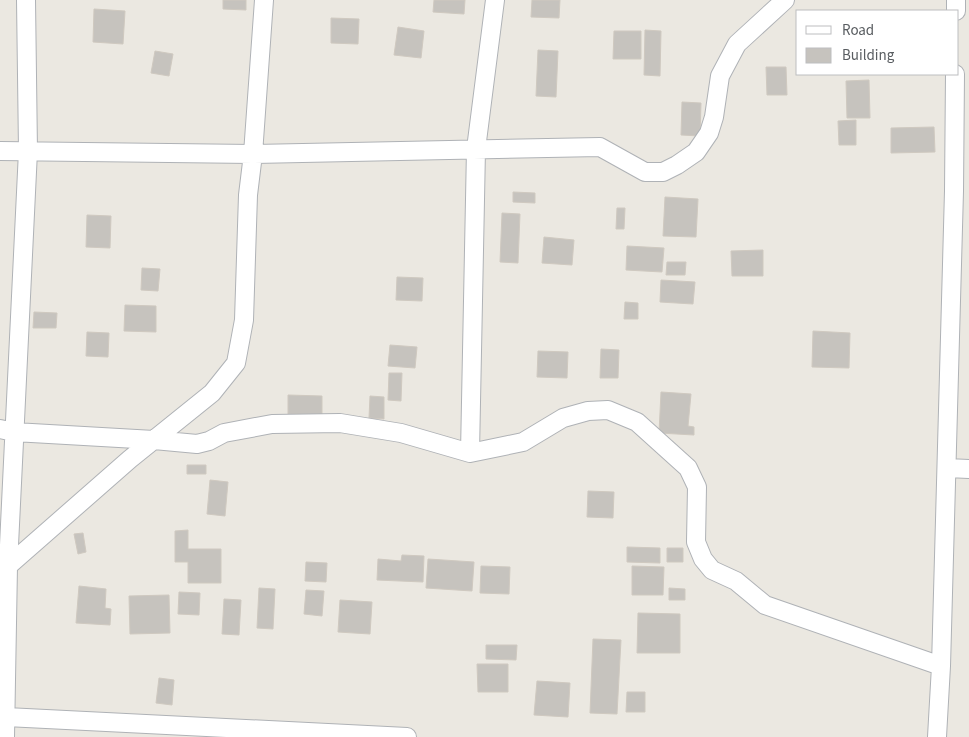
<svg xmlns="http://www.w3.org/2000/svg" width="969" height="737" font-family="'Source Sans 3',sans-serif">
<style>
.building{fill:#c6c3be;stroke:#cfc9c0}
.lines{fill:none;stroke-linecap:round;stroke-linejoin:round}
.minor-casing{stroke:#afb2b6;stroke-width:20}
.minor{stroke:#fff;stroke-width:18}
</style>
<rect width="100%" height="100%" fill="#ebe8e1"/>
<!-- building -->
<path class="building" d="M223,0h23v10l-23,-1z
M434,0h31l-1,14 -31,-2z
M532,0h28l-1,18 -28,-1z
M94,9l31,2 -2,33 -30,-2z
M331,18l28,1 -1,25 -27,-1z
M398,27l26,4 -3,27 -27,-3z
M645,30l16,1 -1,45 -16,-1z
M614,31h27v28h-28z
M538,50l20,1 -2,46 -20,-1z
M155,51l18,3 -4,22 -18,-3z
M766,67h20l1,28h-20z
M869,80l1,38h-23l-1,-37z
M682,102l19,1 -1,33 -19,-1z
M856,120v25h-17l-1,-24z
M934,127l1,25 -44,1v-25z
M513,192l22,1v10l-22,-1z
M665,197l33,2 -2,38 -33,-1z
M617,208h8l-1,21h-8z
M502,213l18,1 -2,49 -18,-1z
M87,215l24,1 -1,32 -24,-1z
M544,237l30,3 -2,25 -30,-2z
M627,246l37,2 -2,24 -36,-2z
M763,250v26h-31l-1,-25z
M667,262h19l-1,13h-19z
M142,268l18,1 -2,22 -17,-1z
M397,277l26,1 -1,23 -26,-1z
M661,280l34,2 -2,22 -33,-2z
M625,302l13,1v16h-14z
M125,305l31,1v26l-32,-1z
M34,312l23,1 -1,15h-23z
M813,331l37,2 -1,35 -37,-1z
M87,332l22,1 -1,24 -22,-1z
M390,345l27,2 -2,21 -27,-2z
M601,349l18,1 -1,28h-18z
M538,351l30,1 -1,26 -30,-1z
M389,373h13l-1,28 -13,-1z
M661,392l30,2 -3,32 6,1v8l-35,-2z
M288,395l34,1v18h-34z
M370,396l14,1v22l-15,-1z
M187,465h19v9h-19z
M210,480l18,2 -3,34 -18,-2z
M588,491l26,1 -1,26 -26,-1z
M188,530v19h33v34h-33v-21h-13v-31z
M83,533l3,19 -8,2 -4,-20z
M627,547l33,1v15l-33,-1z
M667,548h16v14h-16z
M402,555l22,1 -1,26 -46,-2 1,-21 23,2z
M428,559l46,3 -2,29 -46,-3z
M306,562l21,1 -1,19 -21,-1z
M481,566l29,1 -1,27 -29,-1z
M632,566l32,1 -1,28h-31z
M79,586l27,3 -1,19 6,1 -1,16 -34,-2z
M259,588l16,1 -2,40 -16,-1z
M669,588l16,1v11h-16z
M306,590l18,1 -2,25 -18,-2z
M179,592l21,1 -1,22 -21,-1z
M169,595l1,38 -40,1 -1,-38z
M224,599l17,1 -2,35 -17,-1z
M340,600l32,2 -2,32 -32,-2z
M638,613l42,1v39h-43z
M593,639l28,1 -4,74 -27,-1z
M486,645h31l-1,15 -30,-1z
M477,664h31v28h-30z
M159,678l15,2 -2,25 -16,-2z
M537,681l33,2 -2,34 -34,-2z
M627,692h18v20h-19z"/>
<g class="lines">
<!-- minor casing -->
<g class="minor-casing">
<path id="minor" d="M956,11v-11
M0,151l253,3 347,-7 45,25h18l14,-7 19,-13 13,-19 5,-16 6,-41 17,-32 48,-44
M0,429l14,3 140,8 43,4 12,-3 15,-8 48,-9 68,-1 61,10 69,20 53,-11 40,-24 25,-7 20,-1 29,12 51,46 9,19 -1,55 7,17 9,11 24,11 29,24 176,61
M470,453l6,-304 19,-149
M947,468l22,1
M8,566l122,-107 82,-66 24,-30 8,-43 4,-125 5,-41 11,-154
M6,717l401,20
M5,737l3,-171 20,-415 -2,-151
M937,737l4,-71 13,-475 1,-117"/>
</g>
<!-- minor -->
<use href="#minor" class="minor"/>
</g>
<!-- legend -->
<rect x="796" y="10" width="162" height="65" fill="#ffffff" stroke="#bdbec0"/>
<rect x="806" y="26" width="25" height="8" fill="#ffffff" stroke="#bdbec0"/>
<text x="842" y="35" font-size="15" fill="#595d61">Road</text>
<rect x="806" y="48" width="25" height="15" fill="#c6c3be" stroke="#bdbec0"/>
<text x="842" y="60" font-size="15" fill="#595d61">Building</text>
</svg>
